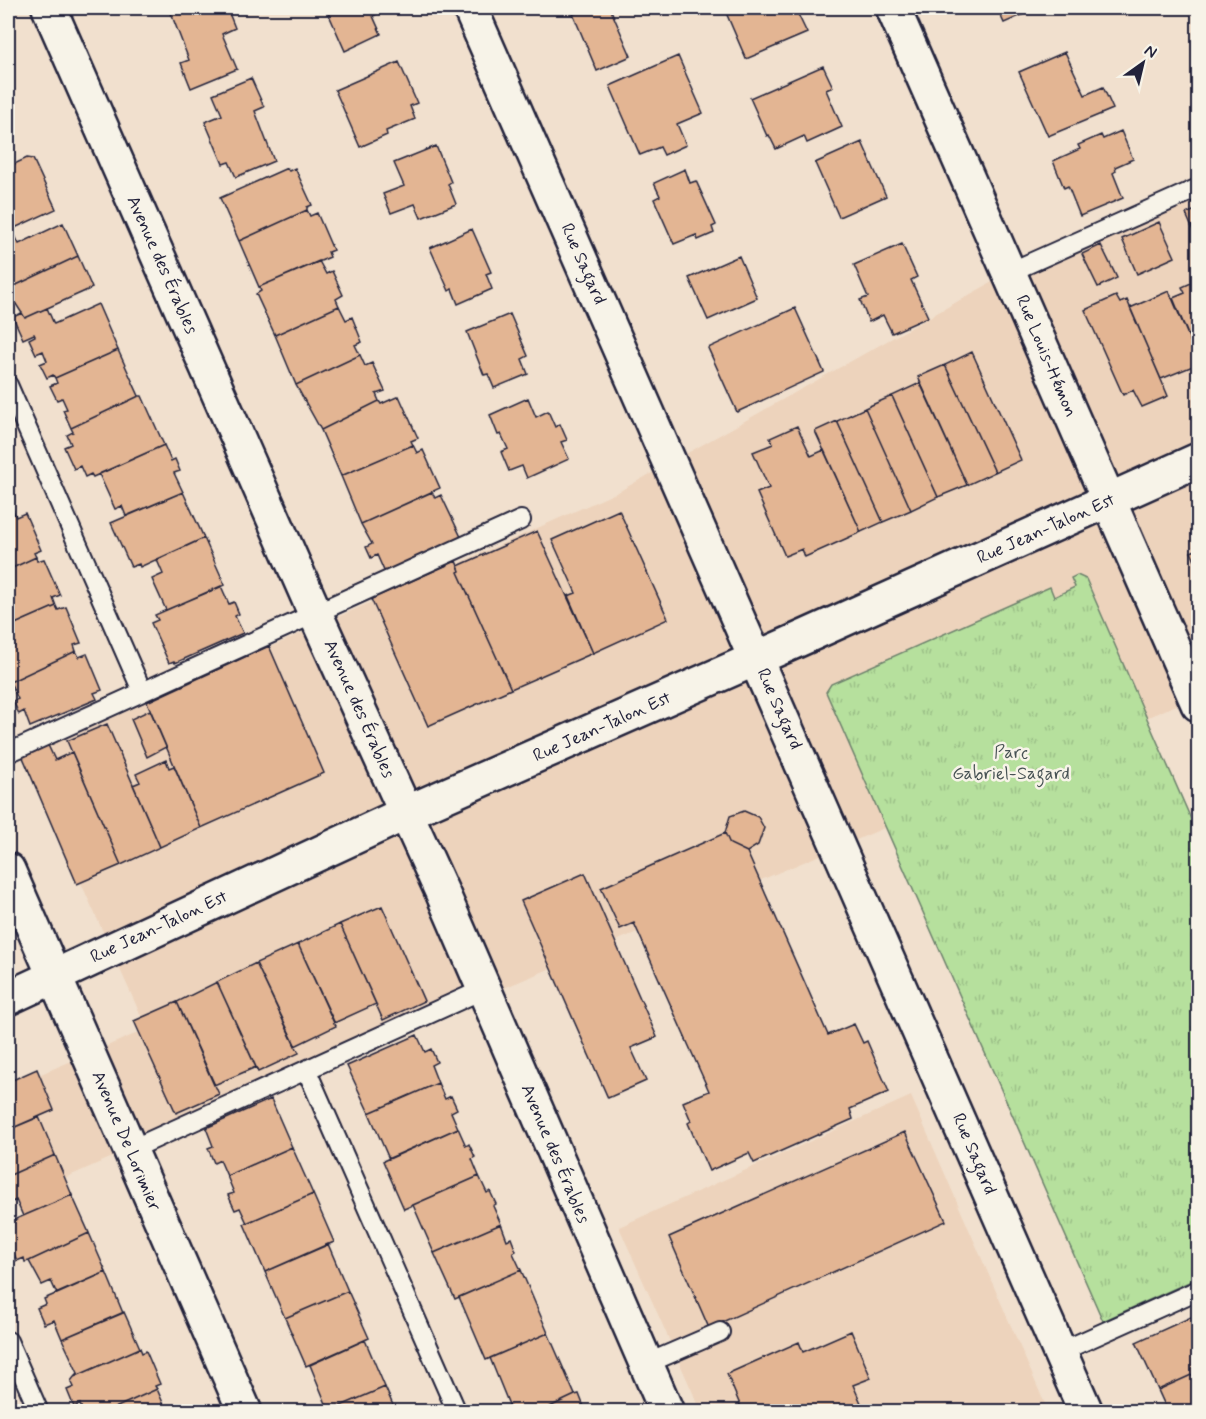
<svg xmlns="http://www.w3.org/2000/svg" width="1206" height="1419" font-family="Mynerve,sans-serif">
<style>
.built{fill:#edd3bc}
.park{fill:url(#park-tufts);stroke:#6c816c;stroke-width:1.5}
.building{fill:#e3b593;stroke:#22223b;stroke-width:1.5}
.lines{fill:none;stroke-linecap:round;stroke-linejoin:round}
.service-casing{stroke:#22223b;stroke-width:22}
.minor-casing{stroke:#22223b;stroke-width:38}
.secondary-casing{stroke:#22223b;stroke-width:38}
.service{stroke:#f7f3e8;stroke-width:18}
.minor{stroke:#f7f3e8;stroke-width:33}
.secondary{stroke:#f7f3e8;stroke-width:33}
.labels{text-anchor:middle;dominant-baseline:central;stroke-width:5;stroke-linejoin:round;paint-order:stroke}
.street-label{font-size:18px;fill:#22223b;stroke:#f7f3e8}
.park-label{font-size:18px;fill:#475254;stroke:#f7f3e8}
</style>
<defs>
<pattern id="park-tufts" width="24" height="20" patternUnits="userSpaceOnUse" patternTransform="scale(1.5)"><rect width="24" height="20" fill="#b6e09d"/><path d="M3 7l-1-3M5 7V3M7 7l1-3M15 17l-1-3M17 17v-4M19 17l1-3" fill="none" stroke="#9cc088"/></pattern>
</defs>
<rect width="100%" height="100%" fill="#f1e0ce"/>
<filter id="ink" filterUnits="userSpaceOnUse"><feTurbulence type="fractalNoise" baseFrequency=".0167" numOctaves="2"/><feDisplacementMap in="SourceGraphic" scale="12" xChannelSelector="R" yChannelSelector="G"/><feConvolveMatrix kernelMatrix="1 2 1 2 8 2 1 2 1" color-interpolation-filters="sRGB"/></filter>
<g filter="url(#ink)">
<!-- built -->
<path class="built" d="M1198,189v507l-891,375 -299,132v-115l139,-59 -123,-272 594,-265 392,-220z
M911,1096l137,315h-347l-82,-184z"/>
<!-- park -->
<path class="park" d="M1077,575l9,4 112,256v443l-95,43 -277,-629 5,-8 219,-97 4,10 21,-10 -4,-9z"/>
<!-- building -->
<path class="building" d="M169,8h41l1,2 4,-2h12l8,20 -13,6 15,35 -46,19 -10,-25 8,-3z
M326,8h49l2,6 -4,2 8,18 -36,17z
M588,8h22l21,48 -34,15 -24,-57z
M724,8h71l12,25 -61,26z
M989,8h49l-34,15 -6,-13 -7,3z
M1193,8h5v13z
M1065,52l20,43 18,-8 10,22 -65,27 -29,-64z
M678,56l25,57 -26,11 9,21 -22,10 -4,-8 -20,8 -30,-69z
M399,62l18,41 -7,3 5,13 -29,12 1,4 -27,12 -25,-57z
M823,66l10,21 -7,3 16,37 -35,16 -3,-7 -28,13 -7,-14 -2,1 -17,-38z
M251,78l13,29 -9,4 19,50 -38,16 -7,-15 -6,2 -18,-42 17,-7 -9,-21z
M1121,131l12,28 -18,8 1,4 -3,2 10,25 -43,18 -12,-30 -4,2 -11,-27 27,-12 -2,-4 23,-10 2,4z
M862,142l24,54 -47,21 -24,-54z
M436,146l15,36 -3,2 8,20 -35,14 -6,-14 -24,9 -8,-19 21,-8 -10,-23z
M27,158l6,1 23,50 -48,22v-64z
M287,168l2,3 6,-3 17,37 -5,2v3l-68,31 -19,-43z
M685,169l5,14 6,-2 20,44 -4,2 2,6 -16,7 -2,-5 -22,9 -20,-45 6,-3 -6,-13z
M1198,209v33l-12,-28z
M307,210l3,6 7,-3 16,37 -5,2 2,5 -71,30 -20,-46z
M1159,222l16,35 -38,17 -15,-35z
M63,223l15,33 -68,32 -2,-4v-53l4,-2 7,15z
M472,229l19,43 -5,2 6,15 -34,15 -6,-15 -3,2 -19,-43z
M902,244l15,33 -6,3 17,37 -36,16 -9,-18 -14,7 -9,-22 8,-3 -14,-32z
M1101,245l16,33 -19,9 -16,-33z
M78,256l14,32 -67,30 -9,-14 -4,2 -4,-9v-8z
M739,256l18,42 -49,22 -19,-42z
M319,261l7,13 6,-3 11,24 -7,4 3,7 -64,29 -19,-41 5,-3 -2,-4z
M1198,280v79l-25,-61 12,-5 -3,-6z
M1169,291l29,68v5l-37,15 -31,-71z
M1116,296l4,7 7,-3 41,96 -26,11 -9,-17 -10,5 -38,-85z
M98,304l20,46 -63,28 -2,-3 -6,3 -7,-14 7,-3 -4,-10 -7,3 -7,-15 6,-3 -1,-2 -11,5 -10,-22 9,-4 3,5 22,-10 7,16z
M339,306l7,14 6,-3 10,25 -7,3 5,10 -64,30 -21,-50z
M795,308l29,64 -87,40 -29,-64z
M510,314l18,42 -6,3 6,15 -34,14 -6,-14 -4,1 -17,-43z
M118,350l21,46 -68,32 -8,-18 4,-1 -5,-11 -5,2 -7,-14 7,-3 -2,-5z
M972,352l49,108 -26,12 -50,-107z
M360,355l5,11 7,-3 13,28 -9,3 3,7 -58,29 -25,-45z
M945,365l50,107 -28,13 -49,-108z
M920,383l47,102 -29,12 -46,-101z
M139,396h3l22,49 -71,32 -2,-3 -6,3 -5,-11 -6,3 -10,-22 7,-3 -4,-9 6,-3 -2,-4z
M399,396l19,42 -7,3 2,4 -72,31 -20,-46 58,-29 2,3z
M892,396l46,101 -27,13 -46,-102z
M528,398l8,19 12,-6 7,16 5,-3 7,16 -6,2 8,17 -42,19 -5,-12 -13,5 -8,-19 7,-3 -7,-15 -3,1 -8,-20z
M865,408l46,102 -28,12 -46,-101z
M837,421l46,101 -22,10 -46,-101z
M797,426l14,30 13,-6 37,82 -56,25 -3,-8 -17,7 -28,-63 12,-5 -16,-36 20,-8 -3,-6z
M164,445l7,16 4,-2 5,12 -6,2 9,19 -57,24 -4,-10 -7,3 -16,-35z
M413,445l4,8 6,-3 17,38 -79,36 -20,-48z
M183,492l21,46 -64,29 -1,-3 -8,3 -20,-44z
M432,492l3,6 6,-3 20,42 -76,36 -8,-18 -6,3 -5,-11 6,-3 -11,-20z
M8,497l6,15 -6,3z
M619,510l49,109 -75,34 -25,-57 8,-3 -24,-53z
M14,512l2,5 9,-4 16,37 -7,3 2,4 -28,13v-55z
M537,531l56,122 -82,36 -53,-117 2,-1 -2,-5z
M204,538l21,47 -59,25 -14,-31 11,-5 -6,-14z
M1198,549v19l-7,-16z
M36,557l1,4 7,-2 16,36 -7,3 3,8 -48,21v-57z
M456,561l4,10 -2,1 53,117 -83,37 -57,-127z
M221,586l8,18 5,-2 5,12 -4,2 8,17 -68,30 -1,-2 -5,2 -18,-40 7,-3 -3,-5z
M56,606l2,4 8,-3 15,36 -7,2 2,6 -66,31 -2,-7v-48z
M269,646l55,127 -123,55 -54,-126z
M76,651l3,6 8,-3 15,36 -8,3 3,6 -67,28 -6,-16 -5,3 -6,-13 5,-2 -8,-17z
M150,710l16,37 -19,10 -16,-38z
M107,724l53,123 -39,18 -54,-124z
M47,743l8,17 17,-8 49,113 -44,19 -55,-129z
M166,760l3,8 5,-2 27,62 -41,19 -27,-62 7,-3 -4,-8z
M744,811l14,6 6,11 -6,17 -11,7 -17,-8 -5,-11 5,-17z
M725,833l5,11 17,8 81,183 26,-11 9,19 4,-2 22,51 -39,17 3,10 -99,44 -5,-10 -40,18 -21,-48 3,-2 -8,-19 26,-11 -75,-168 -14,6 -19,-41z
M585,873l72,164 -26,11 15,33 -38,17 -87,-197z
M382,906l42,95 -41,19 -43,-96z
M340,924l36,80 -42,19 -36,-79z
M298,944l38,82 -41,20 -39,-83z
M256,963l43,90 -41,19 -41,-90z
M217,982l39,85 -42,18 -37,-83z
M177,1002l42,92 -43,19 -42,-92z
M417,1035l8,17 6,-3 6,13 -6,3 7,18 -69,30 -22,-47z
M37,1069l17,41 -46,20v-48z
M438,1083l7,16 6,-3 6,13 -6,3 7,16 -69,31 -20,-46z
M271,1099l21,48 -65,29 -7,-16 -6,3 -6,-15 5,-2 -7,-18z
M39,1117l16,38 -47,21v-46z
M458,1128l8,18 3,-2 6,13 -3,2 7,17 -75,33 -21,-48z
M905,1132l41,89 -237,107 -40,-91z
M292,1147l21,47 -66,29 -7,-15 -5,2 -7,-15 6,-2 -7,-17z
M55,1155l17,40 -49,21 -7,-16 -8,4v-28z
M479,1176l8,17 3,-2 6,13 -3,2 8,18 -67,29 -21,-48z
M313,1194l21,48 -69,30 -21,-48z
M72,1195l17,38 -60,28 -4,1 -1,-4 -7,3 -9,-22v-13l2,-1 -1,-3z
M501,1224l6,16 4,-2 5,13 -3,2 8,17 -66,29 -21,-46z
M89,1233l17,39 -49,22 -6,-13 -9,4 -13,-24z
M328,1244l20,47 -63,27 -20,-46z
M521,1270l27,63 -62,27 -27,-63z
M106,1272l17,41 -61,26 -8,-19 -10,4 -7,-16 9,-4 -2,-5z
M348,1291l21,47 -63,28 -21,-48z
M124,1312l16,36 -66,29 4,-4 -16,-34z
M1198,1314v58l-40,18 -22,-48z
M851,1331l20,47 -18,7 12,27h-122l-16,-38 72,-32 4,10z
M548,1333l27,62 -36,17h-27l-22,-54z
M365,1340l20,47 -56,24 -19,-46z
M140,1348l2,5 4,-2 14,33 -5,2 2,3 -51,23h-23l-3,-8 -6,3 -7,-17 7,-3 -3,-6 3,-4z
M1198,1372v40h-30l-10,-22z
M385,1387l11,25 -67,-1z
M157,1389l10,23h-61z
M579,1394l7,18h-47l36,-17z"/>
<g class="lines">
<!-- service casing -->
<g class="service-casing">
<path id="service" d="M1010,272l188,-84
M8,385l134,306
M8,753l513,-233
M307,1071l150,341
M130,1150l354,-161
M8,1341l31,71
M1060,1352l138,-62
M646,1364l74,-32"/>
</g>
<!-- minor casing -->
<g class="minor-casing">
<path id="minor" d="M49,8l266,605 127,279 225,520
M470,8l616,1404
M893,8l305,696"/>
</g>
<!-- secondary casing -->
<g class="secondary-casing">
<path id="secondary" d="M8,870l237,542
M8,998l398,-185 383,-169 409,-184"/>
</g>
<!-- service -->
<use href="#service" class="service"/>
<!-- minor -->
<use href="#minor" class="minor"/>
<!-- secondary -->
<use href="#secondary" class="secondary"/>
</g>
</g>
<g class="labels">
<!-- street labels -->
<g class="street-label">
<text transform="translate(583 264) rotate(66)">Rue Sagard</text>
<text transform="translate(162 265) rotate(66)">Avenue des Érables</text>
<text transform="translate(1046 356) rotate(67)">Rue Louis-Hémon</text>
<text transform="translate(1046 529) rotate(-24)">Rue Jean-Talon Est</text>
<text transform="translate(359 709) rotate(66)">Avenue des Érables</text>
<text transform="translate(779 709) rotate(66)">Rue Sagard</text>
<text transform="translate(602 727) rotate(-24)">Rue Jean-Talon Est</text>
<text transform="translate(159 927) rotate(-25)">Rue Jean-Talon Est</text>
<text transform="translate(126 1141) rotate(67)">Avenue De Lorimier</text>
<text transform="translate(555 1154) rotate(67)">Avenue des Érables</text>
<text transform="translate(974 1154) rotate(67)">Rue Sagard</text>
</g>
<!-- park labels -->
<g class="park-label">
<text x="1011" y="753">Parc<tspan x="1011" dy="21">Gabriel-Sagard</tspan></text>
</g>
</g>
<!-- margin -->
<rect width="1206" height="1419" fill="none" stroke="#f7f3e8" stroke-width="30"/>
<rect x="15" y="15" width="1176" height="1389" fill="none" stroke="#22223b" stroke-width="2" filter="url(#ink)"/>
<!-- north arrow -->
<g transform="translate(1143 63) rotate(34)" stroke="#f7f3e8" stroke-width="4.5" paint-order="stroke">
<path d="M0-4.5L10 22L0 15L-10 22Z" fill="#22223b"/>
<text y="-9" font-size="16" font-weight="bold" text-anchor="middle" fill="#22223b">N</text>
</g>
</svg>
